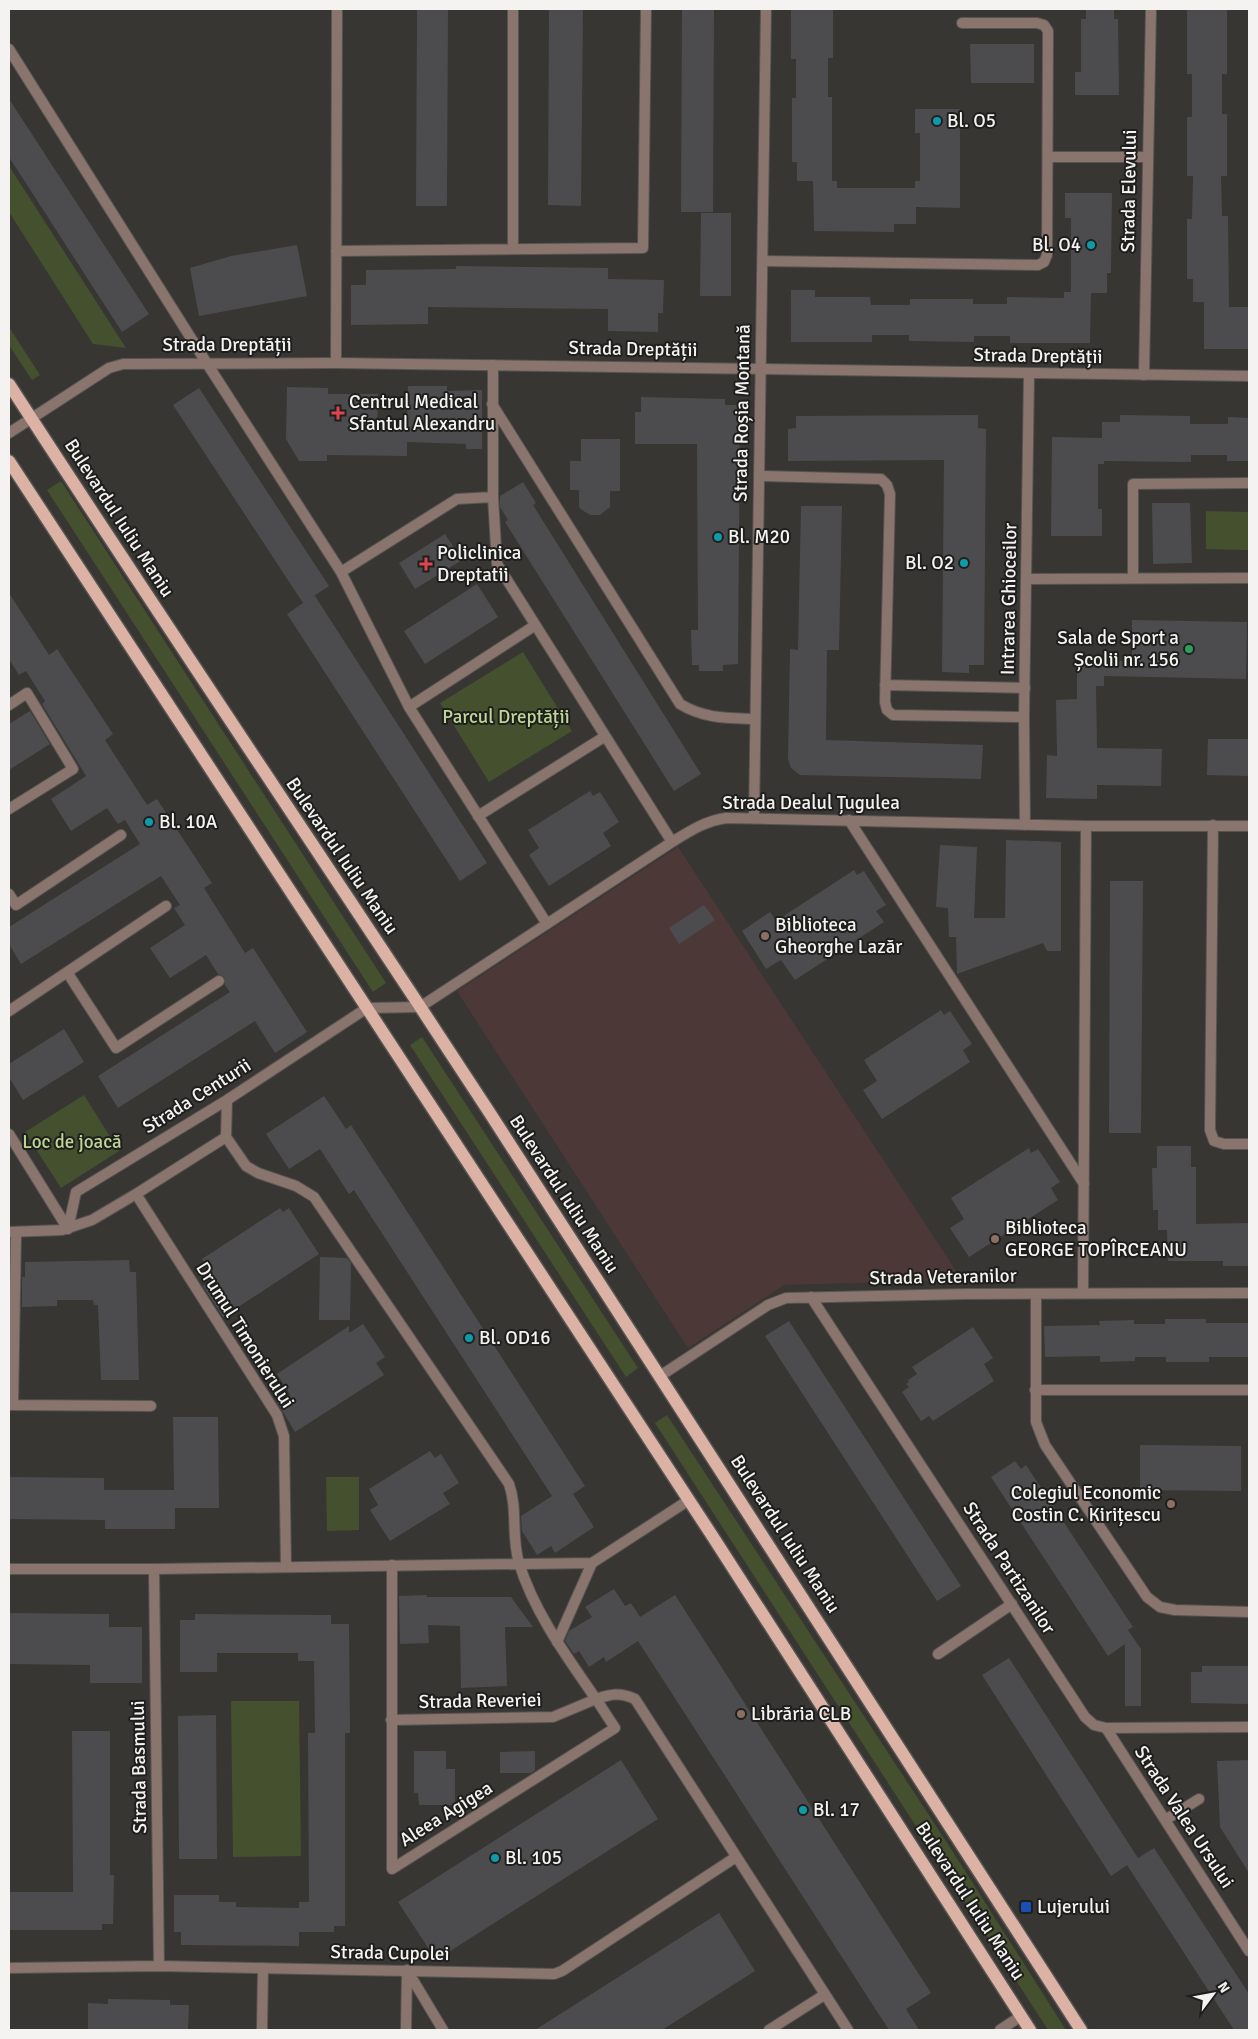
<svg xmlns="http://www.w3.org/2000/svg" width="1258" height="2039" font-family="Signika,sans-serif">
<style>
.commercial{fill:#4d3838}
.green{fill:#44502e}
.building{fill:#4c4c4f}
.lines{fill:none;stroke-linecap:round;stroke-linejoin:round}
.service-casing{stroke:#565451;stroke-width:12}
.minor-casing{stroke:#565451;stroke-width:12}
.tertiary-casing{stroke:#565451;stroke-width:12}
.primary-casing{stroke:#565451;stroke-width:15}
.service{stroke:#89756e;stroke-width:10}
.minor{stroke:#89756e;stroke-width:10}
.tertiary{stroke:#89756e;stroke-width:10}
.primary{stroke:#dbb2a4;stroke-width:12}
.culture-dot{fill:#0f9aa8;stroke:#1e1e1c;stroke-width:2}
.health-dot{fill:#e0444e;stroke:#1e1e1c;stroke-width:2}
.leisure-dot{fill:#2e9e5b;stroke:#1e1e1c;stroke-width:2}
.education-dot{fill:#8d6e63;stroke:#1e1e1c;stroke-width:2}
.transit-dot{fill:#1a4fb4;stroke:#1e1e1c;stroke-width:2}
.labels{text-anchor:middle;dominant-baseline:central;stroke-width:4;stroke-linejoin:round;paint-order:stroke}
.poi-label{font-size:19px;fill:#f4f3f1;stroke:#1e1e1c;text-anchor:start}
.street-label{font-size:19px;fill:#f4f3f1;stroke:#1e1e1c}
.park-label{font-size:19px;fill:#bed695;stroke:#1e1e1c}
</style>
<rect width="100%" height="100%" fill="#383633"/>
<!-- commercial -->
<path class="commercial" d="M678,847l284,433 -178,5 -96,63 -231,-357z"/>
<!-- green -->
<path class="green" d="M9,166l117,182 -33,-4 -84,-132z
M9,327l31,48 -8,5 -23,-35z
M61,481l325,502 -13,9 -326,-502z
M1206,511l43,1v38l-43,-1z
M523,652l49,79 -83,51 -49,-79z
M422,1037l216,331 -12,9 -216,-332z
M84,1095l35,56 -58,37 -36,-56z
M667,1415l286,437 113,178h-18l-393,-607z
M326,1477h33v53l-32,1z
M231,1701h68l2,155 -68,1z"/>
<!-- building -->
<path class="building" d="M417,9h31l-1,197h-31z
M549,9h34l-2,197 -33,-1z
M682,9h32l-1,203h-32z
M791,9h42v49h-5v39h4v84h5v7h78v-7h5v-48h-5v-24h45v99l-44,-1v17h-22v8l-80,-1 -1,-50h-16v-19h-5v-64h4v-39h-5z
M1086,9h28v10h4l1,76h-44v-23h6v-53h5z
M1187,9h40v65h-5v40h5v62h-6l1,40h6l1,91h20v42h-45v-47h-11v-23h-6v-60h5l1,-43h-6v-59h5v-43h-5z
M970,44h64v39h-63z
M9,99l140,215 -27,18 -113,-175z
M1065,193h47l-1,80h-4v20h-16l-1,50h-80v-7h-36v6l-65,-1v-6h-37v7h-81v-52h24v7h55l1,8h39v-6h63v5h34v-7l57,1v-6h7v-74h-6z
M701,213h30v83h-31z
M297,245l10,51 -108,20 -9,-48 41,-12z
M456,266l152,2v11l56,1 -1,33h-5v19l-50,-1v-22l-180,-2v17l-77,1v-40h15v-15l90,-1z
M408,386h39v5l35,-1v59h-16v-5l-59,-2v14l-80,-1v6h-28l-13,-22 1,-52 41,1v6h50l-1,31h30z
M199,388l130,198 -18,12 4,-2 172,267 -27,18 -173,-267 16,-11 -130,-198z
M641,397l84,2v6h15l-2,259 -15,1v6h-24v-6h-7l-1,-35h7l-1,-186h-62v-32h6z
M978,415v13l8,1 -2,236h-15v8l-27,-1 2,-212 -156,1v-32l8,-1v-12z
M1120,415l70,1v8h38v-7l21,1v43h-22v-6h-36v7l-87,-1v3h-6v45h4v27h-51l1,-99 50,1v-16h18z
M581,439h39v52h-10v16l-10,8h-10l-8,-5 -3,-3v-17h-9v-29h11z
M523,482l13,21 -3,2 168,269 -27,17 -169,-269 3,-2 -8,-13v-11z
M1152,503h38l2,60 -39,1z
M801,506h41l-3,144h-12l-1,90 157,5 -2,34 -181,-4 -9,-7 -3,-9 2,-110 8,1z
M445,534l17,26 -47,29 -16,-26z
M477,584l21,33 -73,47 -21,-33z
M9,593l40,62 8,-6 56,85 -8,6 42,65 10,-6 55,84 -8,5 41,65 8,-5 54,84 -32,21 -20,-32 -137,87 -20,-32 132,-84 -5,-7 -1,-8 -6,-3 -12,-19 -36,23 -20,-30 35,-23 -11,-17 6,-3 -19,-29 -140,88 -12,-20v-17l131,-83 -15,-24 -7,4 -11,-16 -36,23 -20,-32 35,-23 -44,-72 3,-3 -19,-30 -7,4 -10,-16z
M1132,620l115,2 -1,57 -142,-3v10h-8l1,62 65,1 -1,37 -64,-1v14l-51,-1 1,-43 10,1 -1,-56 21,-1v-38h55z
M30,711l20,33 -41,26v-46z
M1208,739h41v37l-42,-1z
M590,791l3,5 7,-4 19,30 -16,11 8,13 -62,40 -20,-31 10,-7 -11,-18z
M1006,840l55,2v109h-14l-4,-8 -86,31 -1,-37h-7l-1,-29 -12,-1 4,-62 37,2 -3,71h31z
M854,870l3,5 7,-4 22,34 -10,6 8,11 -89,58 -14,-20 -15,9 -24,-38 28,-19 6,9z
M1110,881h33l-2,252h-32z
M704,905l11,15 -36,24 -10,-16z
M941,1010l3,5 6,-4 22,33 -9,6 7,12 -88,57 -19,-29 14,-9 -13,-21z
M64,1029l20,33 -61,38 -14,-23v-13z
M324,1096l22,33 5,-4 234,361 -12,8 21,33 -39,26 -4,-7 -14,9 -15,-24 -1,-15 31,-20 -198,-306 -5,4 -29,-45 -31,20 -23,-35z
M1157,1146h34v21h5v57l53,-1v43h-26v-5h-55l-1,-31h-9v-20h-5l-1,-42h5z
M1029,1148l2,5 7,-4 22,33 -9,6 7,12 -89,57 -19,-29 14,-9 -13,-21z
M280,1208l3,4 6,-4 30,46 -96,63 -20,-31 12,-7 -13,-20z
M320,1257l27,1 4,5 -1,57h-31z
M129,1260l1,12h6l3,108h-38l-3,-75h-4l-1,-5h-36v6l-35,1v-30h3v-15z
M1165,1319h41v4h43v34h-40v5h-43v-5h-31v4l-35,1v-6l-55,1 -1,-31 56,-1 -1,-4 35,-1v4h31z
M789,1321l172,265 -24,15 -172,-265z
M363,1324l22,33 -9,6 8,12 -89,57 -18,-30 13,-8 -13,-20 72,-48v7z
M973,1327l20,31 -9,6 10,17 -61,40 -4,-5 -8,5 -19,-29 7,-5 -3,-3 3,-2 -1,-2 9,-6 -5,-7z
M173,1417h45l1,91h-44v21h-70v-9l-96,-1v-42l95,1v12h70z
M1140,1445l101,1v45l-101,-1z
M430,1451l5,7 6,-4 18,29 -16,10 7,11 -60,37 -20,-31 8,-5 -9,-16z
M1015,1461l6,8 5,-4 107,162 -5,3 13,19v57h-16v-62l-17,12 -117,-179z
M614,1589l11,17 6,-3 9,14 35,-22 256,398 -25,16 13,21h-30l-251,-389 -32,21 -2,-5 -15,10 -10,-16 -5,3 -9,-13 4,-10 23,-14 -7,-10z
M427,1595v2h84l22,30h-28l2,59 -46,2 -1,-62 -32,-1 1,18 -29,1 -1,-48z
M9,1613l100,1v13h33v56h-52v-18l-81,-1z
M195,1614l136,1v9h18l1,109h-5v193h-11v6h-35v14l-118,-1v-13h-7v-37h45v7h17v5l63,1v-6h10l-1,-169h7l-1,-72h-16v-8h-81v19h-37v-52h15z
M1009,1658l129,200 -27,18 -129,-201z
M1202,1666h47v38l-58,-1v-31h11z
M216,1715l1,144h-38l-1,-143z
M72,1731h38v144h4l-1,49h-11v6h-93v-38h64z
M414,1751h32v18h9v36h-36l-1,-12h-4z
M535,1751v19l-4,3h-31v-21z
M621,1760l37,59 -222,141 -38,-58z
M1249,1760v113l-29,-46 -3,-66z
M1154,1848l95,146v36h-15l-107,-165z
M719,1913l36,58 -93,59h-127z
M108,1999l62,1v5h19l-1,25h-100v-27l20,1z"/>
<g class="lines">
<!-- service casing -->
<g class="service-casing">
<path id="service" d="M9,49l197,313 135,210 68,135 138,217
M1048,157h99
M513,249v-240
M336,251l307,-3 3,-239
M763,261l275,4 6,-3 3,-7 1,-224 -4,-6 -7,-2h-75
M336,363l1,-354
M492,404l188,300c25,15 47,14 75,15
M759,476l122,3 6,6 3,9 -5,208 2,8 6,5 131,2
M1133,578v-94l116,-1
M1027,579l222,-1
M885,685l140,3
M9,705l18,-12 46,76 -64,40
M409,707l125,-81
M1213,825l-3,305 4,11 10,3h25
M9,894l7,11 105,-70
M67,972l49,76 103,-67
M9,1011l157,-105
M1035,1390h214
M9,1405l142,1
M13,1405l3,-173
M392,1565v304
M1106,1728l143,223
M1165,1820l34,-21
M392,1869l223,-141 -19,-29c15,-5 24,-7 39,0l213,331
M407,1970l36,60
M262,2030l1,-62
M406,2030l1,-59
M769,2030l55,-35
M1000,2030l21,-14"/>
</g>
<!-- minor casing -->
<g class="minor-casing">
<path id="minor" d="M493,365v132l4,67 175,278
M1144,375l7,-366
M341,572l116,-73 36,-2
M478,816l126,-79
M754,818l12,-809
M849,820l235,364
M1025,825l-1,-108 5,-343
M227,1100l-1,37 20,29 12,7 38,13 18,11 195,287c9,25 2,53 10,79 15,49 48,94 77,136l-43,18 -162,3
M9,1134l59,95
M136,1194l141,221 7,21 2,131
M68,1229l8,-37 151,-92 140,-92 53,-1 252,-165c18,-11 33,-21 54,-24l360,8h163
M9,1232l53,-2 30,-10 44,-26 90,-57
M1083,1293l3,-467
M1036,1294v128l9,23 102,152 13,10 15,3 74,2
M811,1297l274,420 9,8 12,3 143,-1
M660,1376l108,-71 18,-7 181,-4 282,-1
M592,1563l97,-63
M9,1569h145l438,-6
M154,1569l5,397
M557,1642l35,-79
M938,1654l74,-50
M9,1968l150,-2 395,8 8,-3 174,-114"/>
</g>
<!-- tertiary casing -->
<g class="tertiary-casing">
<path id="tertiary" d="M9,433l100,-65 14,-4 213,-1 913,13"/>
</g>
<!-- primary casing -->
<g class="primary-casing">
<path id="primary" d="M9,384c134,207 272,412 408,618 224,341 445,684 664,1028
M9,461l704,1076 317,493"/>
</g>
<!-- service -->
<use href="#service" class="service"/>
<!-- minor -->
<use href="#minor" class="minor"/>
<!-- tertiary -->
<use href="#tertiary" class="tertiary"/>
<!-- primary -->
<use href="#primary" class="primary"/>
</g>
<!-- markers -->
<g class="culture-dot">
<circle cx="937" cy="121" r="5"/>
<circle cx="1091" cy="245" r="5"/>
<circle cx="718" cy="537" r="5"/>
<circle cx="964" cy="563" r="5"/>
<circle cx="149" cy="822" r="5"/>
<circle cx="469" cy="1338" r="5"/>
<circle cx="803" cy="1810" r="5"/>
<circle cx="495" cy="1858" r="5"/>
</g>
<g class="health-dot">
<path d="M335.5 405.5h5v5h5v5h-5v5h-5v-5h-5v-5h5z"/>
<path d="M423.5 556.5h5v5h5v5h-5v5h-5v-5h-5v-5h5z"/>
</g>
<circle class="leisure-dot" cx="1189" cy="649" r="5"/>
<g class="education-dot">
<circle cx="765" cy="936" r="5"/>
<circle cx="995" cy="1239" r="5"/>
<circle cx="1171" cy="1504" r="5"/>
<circle cx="741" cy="1714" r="5"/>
</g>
<rect class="transit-dot" x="1020" y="1901" width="12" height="12" rx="2.5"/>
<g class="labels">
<!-- poi labels -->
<g class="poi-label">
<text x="947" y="121">Bl. O5</text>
<text x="1081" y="245" text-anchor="end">Bl. O4</text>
<text x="349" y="402">Centrul Medical<tspan x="349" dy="22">Sfantul Alexandru</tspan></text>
<text x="728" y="537">Bl. M20</text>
<text x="437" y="553">Policlinica<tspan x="437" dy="22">Dreptatii</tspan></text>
<text x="954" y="563" text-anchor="end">Bl. O2</text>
<text x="1179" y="638" text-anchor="end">Sala de Sport a<tspan x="1179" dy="22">Școlii nr. 156</tspan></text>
<text x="159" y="822">Bl. 10A</text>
<text x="775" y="925">Biblioteca<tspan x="775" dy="22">Gheorghe Lazăr</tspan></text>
<text x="1005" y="1228">Biblioteca<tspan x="1005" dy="22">GEORGE TOPÎRCEANU</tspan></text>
<text x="479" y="1338">Bl. OD16</text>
<text x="1161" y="1493" text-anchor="end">Colegiul Economic<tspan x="1161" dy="22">Costin C. Kirițescu</tspan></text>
<text x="751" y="1714">Librăria CLB</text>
<text x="813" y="1810">Bl. 17</text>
<text x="505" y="1858">Bl. 105</text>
<text x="1037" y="1907">Lujerului</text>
</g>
<!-- street labels -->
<g class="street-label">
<text transform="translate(1129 191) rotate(-89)">Strada Elevului</text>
<text x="227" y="345">Strada Dreptății</text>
<text transform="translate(633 349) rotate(1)">Strada Dreptății</text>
<text transform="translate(1038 356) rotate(1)">Strada Dreptății</text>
<text transform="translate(742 413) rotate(-89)">Strada Roșia Montană</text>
<text transform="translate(119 518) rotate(57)">Bulevardul Iuliu Maniu</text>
<text transform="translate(1009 599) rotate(-89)">Intrarea Ghioceilor</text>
<text x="811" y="803">Strada Dealul Țugulea</text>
<text transform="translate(342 856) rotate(56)">Bulevardul Iuliu Maniu</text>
<text transform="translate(197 1096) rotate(-32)">Strada Centurii</text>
<text transform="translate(564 1194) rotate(57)">Bulevardul Iuliu Maniu</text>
<text transform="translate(943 1277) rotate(-1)">Strada Veteranilor</text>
<text transform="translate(245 1335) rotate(58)">Drumul Timonierului</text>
<text transform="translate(785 1534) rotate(57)">Bulevardul Iuliu Maniu</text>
<text transform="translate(1009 1568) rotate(57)">Strada Partizanilor</text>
<text transform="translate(480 1701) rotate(-1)">Strada Reveriei</text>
<text transform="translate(139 1767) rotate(-91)">Strada Basmului</text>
<text transform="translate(446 1814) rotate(-32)">Aleea Agigea</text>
<text transform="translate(1184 1817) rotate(57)">Strada Valea Ursului</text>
<text transform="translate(970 1901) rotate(57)">Bulevardul Iuliu Maniu</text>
<text transform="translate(390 1953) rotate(1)">Strada Cupolei</text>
</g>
<!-- park labels -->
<g class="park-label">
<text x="506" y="717">Parcul Dreptății</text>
<text x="72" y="1142">Loc de joacă</text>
</g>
</g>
<!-- border -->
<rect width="1258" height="2039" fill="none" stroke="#f4f3f1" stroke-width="20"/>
<!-- north arrow -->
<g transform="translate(1213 1994) rotate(58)" stroke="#1e1e1c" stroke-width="4" paint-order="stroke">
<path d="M0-4L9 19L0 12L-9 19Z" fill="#f4f3f1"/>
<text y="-8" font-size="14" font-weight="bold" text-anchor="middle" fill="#f4f3f1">N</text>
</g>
</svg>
